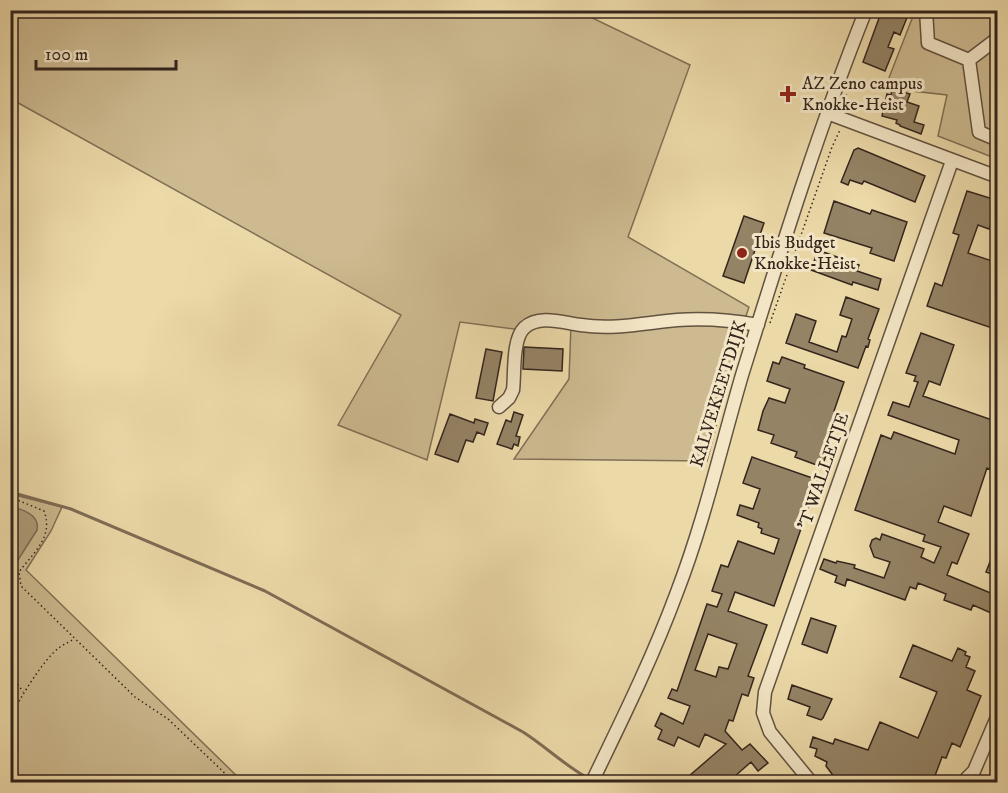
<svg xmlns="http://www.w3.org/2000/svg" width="1008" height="793" font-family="'IM FELL DW Pica',serif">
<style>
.green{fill:#cdba90;stroke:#807056;stroke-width:1.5}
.water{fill:#ad9c79;stroke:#7d6c54;stroke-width:1.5}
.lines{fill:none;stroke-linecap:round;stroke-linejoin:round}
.stream{stroke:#7d6c54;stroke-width:3}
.building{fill:#948365;stroke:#34251d;stroke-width:1.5;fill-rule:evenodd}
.minor-casing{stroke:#625240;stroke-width:15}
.path{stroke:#34251d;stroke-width:1.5;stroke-dasharray:1.5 3;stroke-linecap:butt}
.minor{stroke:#f3e6c6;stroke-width:12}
.poi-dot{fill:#8f2418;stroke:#f3e6c6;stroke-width:2}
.labels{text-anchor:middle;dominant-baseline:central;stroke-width:6;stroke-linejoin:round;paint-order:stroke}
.poi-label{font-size:18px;fill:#34251d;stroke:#f3e6c6;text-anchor:start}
.street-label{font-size:18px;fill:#34251d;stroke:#f3e6c6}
</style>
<rect width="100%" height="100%" fill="#ecd9a8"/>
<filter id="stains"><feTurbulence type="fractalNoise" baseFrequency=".00333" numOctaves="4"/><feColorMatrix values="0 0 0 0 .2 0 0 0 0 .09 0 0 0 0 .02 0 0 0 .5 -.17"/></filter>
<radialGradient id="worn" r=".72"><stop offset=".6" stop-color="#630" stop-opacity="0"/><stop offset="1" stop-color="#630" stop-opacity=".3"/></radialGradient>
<!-- green -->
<path class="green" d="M546,10l7,3 5,-2h20l112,54 -62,172 121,70c-17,50 -28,103 -42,154l-193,-2 55,-80 2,-55 -18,-3 -31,9 -62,-8 -33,138 -89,-35 63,-110 -390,-216v-78l5,-10z
M915,11h82v148l-59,-23 9,-41 -62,-7z
M11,494l51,13 -11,24 -25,39 217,212h-232l-1,-211 27,-41 -26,-23z"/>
<!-- water -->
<path class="water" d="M10,507c13,2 30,8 27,23l-26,41z"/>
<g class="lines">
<!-- stream -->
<path class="stream" d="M10,492l61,17 194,82 258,141c22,14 40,32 63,45"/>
</g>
<!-- building -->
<path class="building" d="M882,10h28l-10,25 -6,-3 -6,15 6,2 -9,22 -22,-9z
M892,89l18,5 -3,8 12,4 -5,16 10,3 -3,9 -21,-8v-1l-4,-2 1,-3 -15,-4 5,-22 4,1z
M858,148l67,28 -10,26 -51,-21 -2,3 -12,-4 -2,5 -7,-3 13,-32z
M967,191l29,9 -5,16 3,1 -5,12 -11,-4 -10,28 30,10v67l-71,-24 8,-23 7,3 17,-51 -6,-2z
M834,201l36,13 2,-4 35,12 -13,39 -24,-8 2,-5 -48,-15z
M744,216l20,7 -20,60 -21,-7z
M818,250l41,15 -2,6 24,8 -3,11 -25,-8 -1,3 -41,-15z
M846,297l33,12 -11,30 2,1 -2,7 -2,-1 -8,22 -72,-25 10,-29 20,7 -7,21 28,10 5,-16 4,1 6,-18 -12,-4z
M921,333l33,12 -14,40 -11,-4 -6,15 75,26v51l-11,-5 -16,48 -27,-10 -6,16 31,12 -12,30 -5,-2 -5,13 51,21v20l-25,-11 -2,5 -27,-10 2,-6 -28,-11 -2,6 -6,-2 -5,13 -58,-21 -2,7 -10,-4 2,-6 -17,-7 4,-10 12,4 1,-2 18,4 -1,3 30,10 6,-16 -16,-5 -4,-11 2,-6 4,-2 4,2 2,-6 42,15 -3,8 13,6 7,-16 -18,-6 2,-6 -70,-25 26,-75 10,4 3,-7 61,22 4,-14 -71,-25 5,-13 16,5 9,-25 -4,-1 2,-5 -10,-3z
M524,347l39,2 -1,22 -39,-2z
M486,349l16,3 -9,49 -17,-3z
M782,357l23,8 -1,3 40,14 -10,29 6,3 -18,53 -27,-10 2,-5 -26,-9 3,-8 -16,-5 5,-19 6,-13 16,5 5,-14 -23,-8 6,-19 6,2z
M514,412l9,3 -7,21 4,1 -2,9 -4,-2 -2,5 -15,-5 9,-24 5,2z
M450,414l24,9 1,-4 13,4 -4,12 -7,-3 -4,10 -7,-2 -8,22 -23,-8z
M752,457l66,23 -44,126 -39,-14 -7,19 39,14 -19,51 6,2 -6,18 -6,-2 -9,27 -4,-1 -4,11 17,19 8,-6 18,19 -10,8 -7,-9 -24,21h-46l45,-39 -21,-10 -6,13 -21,-10 -4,9 -16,-7 4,-9 -7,-4 6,-13 22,11 7,-18 -22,-8 4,-9 5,2 30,-87 10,3 5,-13 -10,-3 9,-26 7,2 10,-26 36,13 5,-15 -18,-6 1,-4 -4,-2 1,-4 -22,-8 3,-10 13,4 7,-20 -17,-6zM708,634l29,10 -9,25 -9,-2 -3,10 -21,-7z
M997,544h1v32l-12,-4z
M811,618l25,8 -9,27 -25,-9z
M913,645l39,16 6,-13 8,4 -1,3 5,2 -4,10 9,4 -8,19 14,6 -21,51 -8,-4 -6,15 -4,-1 -9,24 -3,2 -92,-1 -12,-16 1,-4 -12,-6 2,-7 -7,-2 3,-10 20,7 2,-5 33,11 12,-28 38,16 19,-46 -37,-15z
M792,685l40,14 -9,19 -2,2 -14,-5 3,-8 -22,-8z"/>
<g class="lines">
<!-- minor casing -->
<g class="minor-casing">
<path id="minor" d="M926,10l2,33 41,17 10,72 19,8
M969,60l29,-22
M827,113l171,64
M499,407l10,-9 4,-8c2,-16 -1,-50 11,-62 15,-14 40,-5 57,-3 32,5 64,-2 96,-5 28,-2 54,0 81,5
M592,782c30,-62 61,-125 85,-190 27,-70 44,-145 65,-217 38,-122 76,-245 124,-365
M811,782l-41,-50 -7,-19 2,-21 187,-531
M963,782l11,-11 24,-56"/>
</g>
<!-- path -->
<path class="path" d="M846,94l2,16
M770,323l62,-176 8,-17
M10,497l34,14c10,26 -11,42 -25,61l2,14 114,111 33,22 66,63
M10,585l8,-12
M10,673l13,19
M10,717c10,-18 33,-58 50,-70 4,-3 8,-4 12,-7"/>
<!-- minor -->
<use href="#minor" class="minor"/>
</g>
<!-- markers -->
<g class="poi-dot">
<path d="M785 85h6v6h6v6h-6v6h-6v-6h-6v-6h6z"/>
<circle cx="742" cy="253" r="6"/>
</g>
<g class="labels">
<!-- poi labels -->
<g class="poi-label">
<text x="802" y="84">AZ Zeno campus<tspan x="802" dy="21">Knokke-Heist</tspan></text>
<text x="754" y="243">Ibis Budget<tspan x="754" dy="21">Knokke-Heist</tspan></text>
</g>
<!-- street labels -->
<g class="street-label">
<text transform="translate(719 394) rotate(-73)">KALVEKEETDIJK</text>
<text transform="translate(824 471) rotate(-71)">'T WALLETJE</text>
</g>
</g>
<!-- margin -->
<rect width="1008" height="793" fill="none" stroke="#ecd9a8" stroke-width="36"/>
<rect x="12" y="12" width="984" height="769" fill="none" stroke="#34251d" stroke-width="3"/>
<rect x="18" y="18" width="972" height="757" fill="none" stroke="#34251d" stroke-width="1.5"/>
<!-- scale -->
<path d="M36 60v9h140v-9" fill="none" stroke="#34251d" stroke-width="3"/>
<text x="45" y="60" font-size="18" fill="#34251d" stroke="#f3e6c6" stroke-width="4.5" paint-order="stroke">100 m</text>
<rect width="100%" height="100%" filter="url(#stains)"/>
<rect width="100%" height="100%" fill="url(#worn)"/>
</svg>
